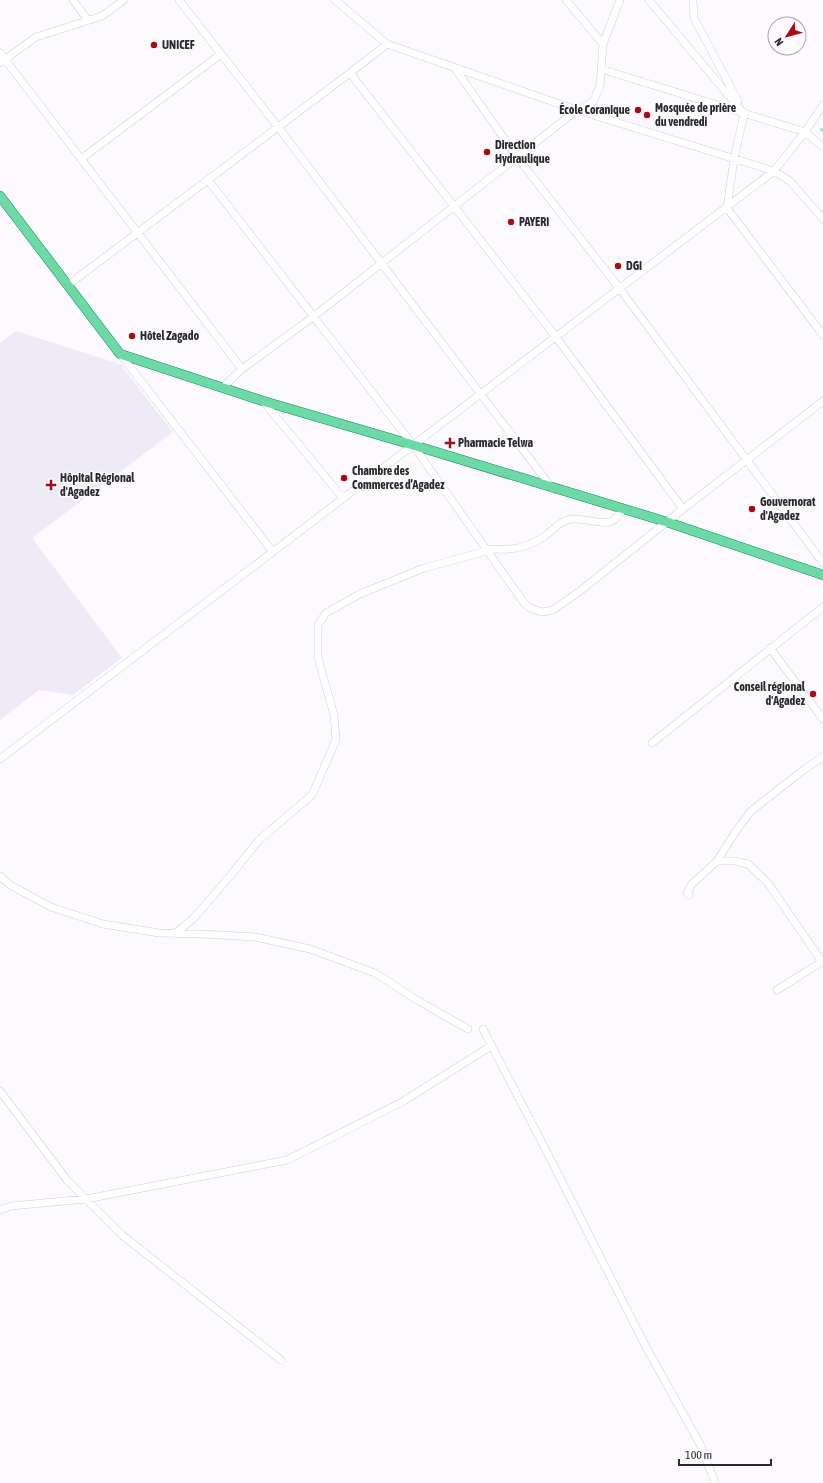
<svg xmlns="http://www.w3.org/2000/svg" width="823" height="1483" font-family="'Asap Condensed',sans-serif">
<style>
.built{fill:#efebf6}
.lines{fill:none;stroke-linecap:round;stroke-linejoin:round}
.stream{stroke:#5bedfa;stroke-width:2}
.minor-casing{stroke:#d1cfd3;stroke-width:8}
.major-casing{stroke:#168b55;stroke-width:10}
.minor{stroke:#fff;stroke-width:7}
.major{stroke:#6dd9a7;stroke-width:9}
.poi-dot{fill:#a40e11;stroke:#fcfaff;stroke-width:1.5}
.labels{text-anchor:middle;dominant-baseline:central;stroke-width:3;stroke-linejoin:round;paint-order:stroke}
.poi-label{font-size:12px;font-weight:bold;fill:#2a292b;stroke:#fcfaff;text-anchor:start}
</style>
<rect width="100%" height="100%" fill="#fcfaff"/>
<!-- built -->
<path class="built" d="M16,331l104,33 53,68 -141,106 90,120 -49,37 -34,-5 -39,30v-377z"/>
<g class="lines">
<!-- stream -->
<path class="stream" d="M821,129l2,2"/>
<!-- minor casing -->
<g class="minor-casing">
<path id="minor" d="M73,0l15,20
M179,0l99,127 274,361
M335,0l52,44 190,66 197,61 16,10 33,38
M566,0l37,44
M649,0l95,114 -10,45 -7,49 96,127
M693,0l1,18 44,83
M0,53l242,316
M0,63l36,-26 66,-21 22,-16
M454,67l63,90 103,132 203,274
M601,69l204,63 18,15
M350,73l206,264 127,172
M81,159l140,-105
M208,180l205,265 111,158 6,5 12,4 11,-2 27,-19 103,-82 140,-108
M68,285l282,-212 37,-29
M120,354l153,198
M223,387l19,-18 71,-52 264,-207 16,-8 7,-16 3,-42 17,-44
M263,401l80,97
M770,648l53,71
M652,743l171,-136
M0,759l774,-588 31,-39 18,-27
M717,861h18l13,3 20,19 54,79
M0,876l10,9 41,22 52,17 56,9 44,1 52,3 55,12 65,24 42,27 51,29
M689,895l-2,-2 5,-9 25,-23 19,-30 15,-20 55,-43 17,-11
M174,934l19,-15 37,-43 29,-36 53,-45 24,-55 -2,-25 -16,-57v-33l8,-12 34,-19 64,-26 59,-16 3,-3c24,1 38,1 59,-13 7,-5 13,-13 22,-16 13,-4 33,5 43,2 6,-2 10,-8 13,-13
M777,990l46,-29
M483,1029l70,135 93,183 55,99 14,37
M0,1091l67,89 55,55 159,125
M0,1210l11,-4 75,-7 201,-39 115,-58 89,-56"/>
</g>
<!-- major casing -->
<g class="major-casing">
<path id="major" d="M0,196l120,158 143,47 150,44 254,77 156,53"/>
</g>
<!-- minor -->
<use href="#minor" class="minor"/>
<!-- major -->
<use href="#major" class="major"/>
</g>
<!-- markers -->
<g class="poi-dot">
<circle cx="154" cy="45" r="4"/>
<circle cx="638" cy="110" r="4"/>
<circle cx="647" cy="115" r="4"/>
<circle cx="487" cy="152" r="4"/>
<circle cx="511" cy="222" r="4"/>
<circle cx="618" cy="266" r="4"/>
<circle cx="132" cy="336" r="4"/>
<path d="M448 437h4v4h4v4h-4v4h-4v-4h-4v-4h4z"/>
<circle cx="344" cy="478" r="4"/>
<path d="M49 479h4v4h4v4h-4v4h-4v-4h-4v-4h4z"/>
<circle cx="752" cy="509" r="4"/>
<circle cx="813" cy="694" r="4"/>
</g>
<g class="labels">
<!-- poi labels -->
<g class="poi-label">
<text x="162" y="45">UNICEF</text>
<text x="655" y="108">Mosquée de prière<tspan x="655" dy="14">du vendredi</tspan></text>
<text x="630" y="110" text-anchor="end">École Coranique</text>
<text x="495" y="145">Direction<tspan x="495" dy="14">Hydraulique</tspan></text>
<text x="519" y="222">PAYERI</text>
<text x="626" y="266">DGI</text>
<text x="140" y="336">Hôtel Zagado</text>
<text x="458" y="443">Pharmacie Telwa</text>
<text x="352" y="471">Chambre des<tspan x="352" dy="14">Commerces d’Agadez</tspan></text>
<text x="60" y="478">Hôpital Régional<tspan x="60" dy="14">d'Agadez</tspan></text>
<text x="760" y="502">Gouvernorat<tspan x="760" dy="14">d'Agadez</tspan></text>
<text x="805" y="687" text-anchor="end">Conseil régional<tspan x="805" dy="14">d'Agadez</tspan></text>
</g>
</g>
<!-- north arrow -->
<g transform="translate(787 36) rotate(234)"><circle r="19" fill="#fcfaff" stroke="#a8a6aa"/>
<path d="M0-3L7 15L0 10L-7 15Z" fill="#a40e11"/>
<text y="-6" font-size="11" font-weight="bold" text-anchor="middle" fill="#2a292b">N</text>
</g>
<!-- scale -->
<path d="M679 1459v6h92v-6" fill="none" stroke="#2a292b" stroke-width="2"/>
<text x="685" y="1459" font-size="12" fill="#2a292b" stroke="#fcfaff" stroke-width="3" paint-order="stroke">100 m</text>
</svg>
